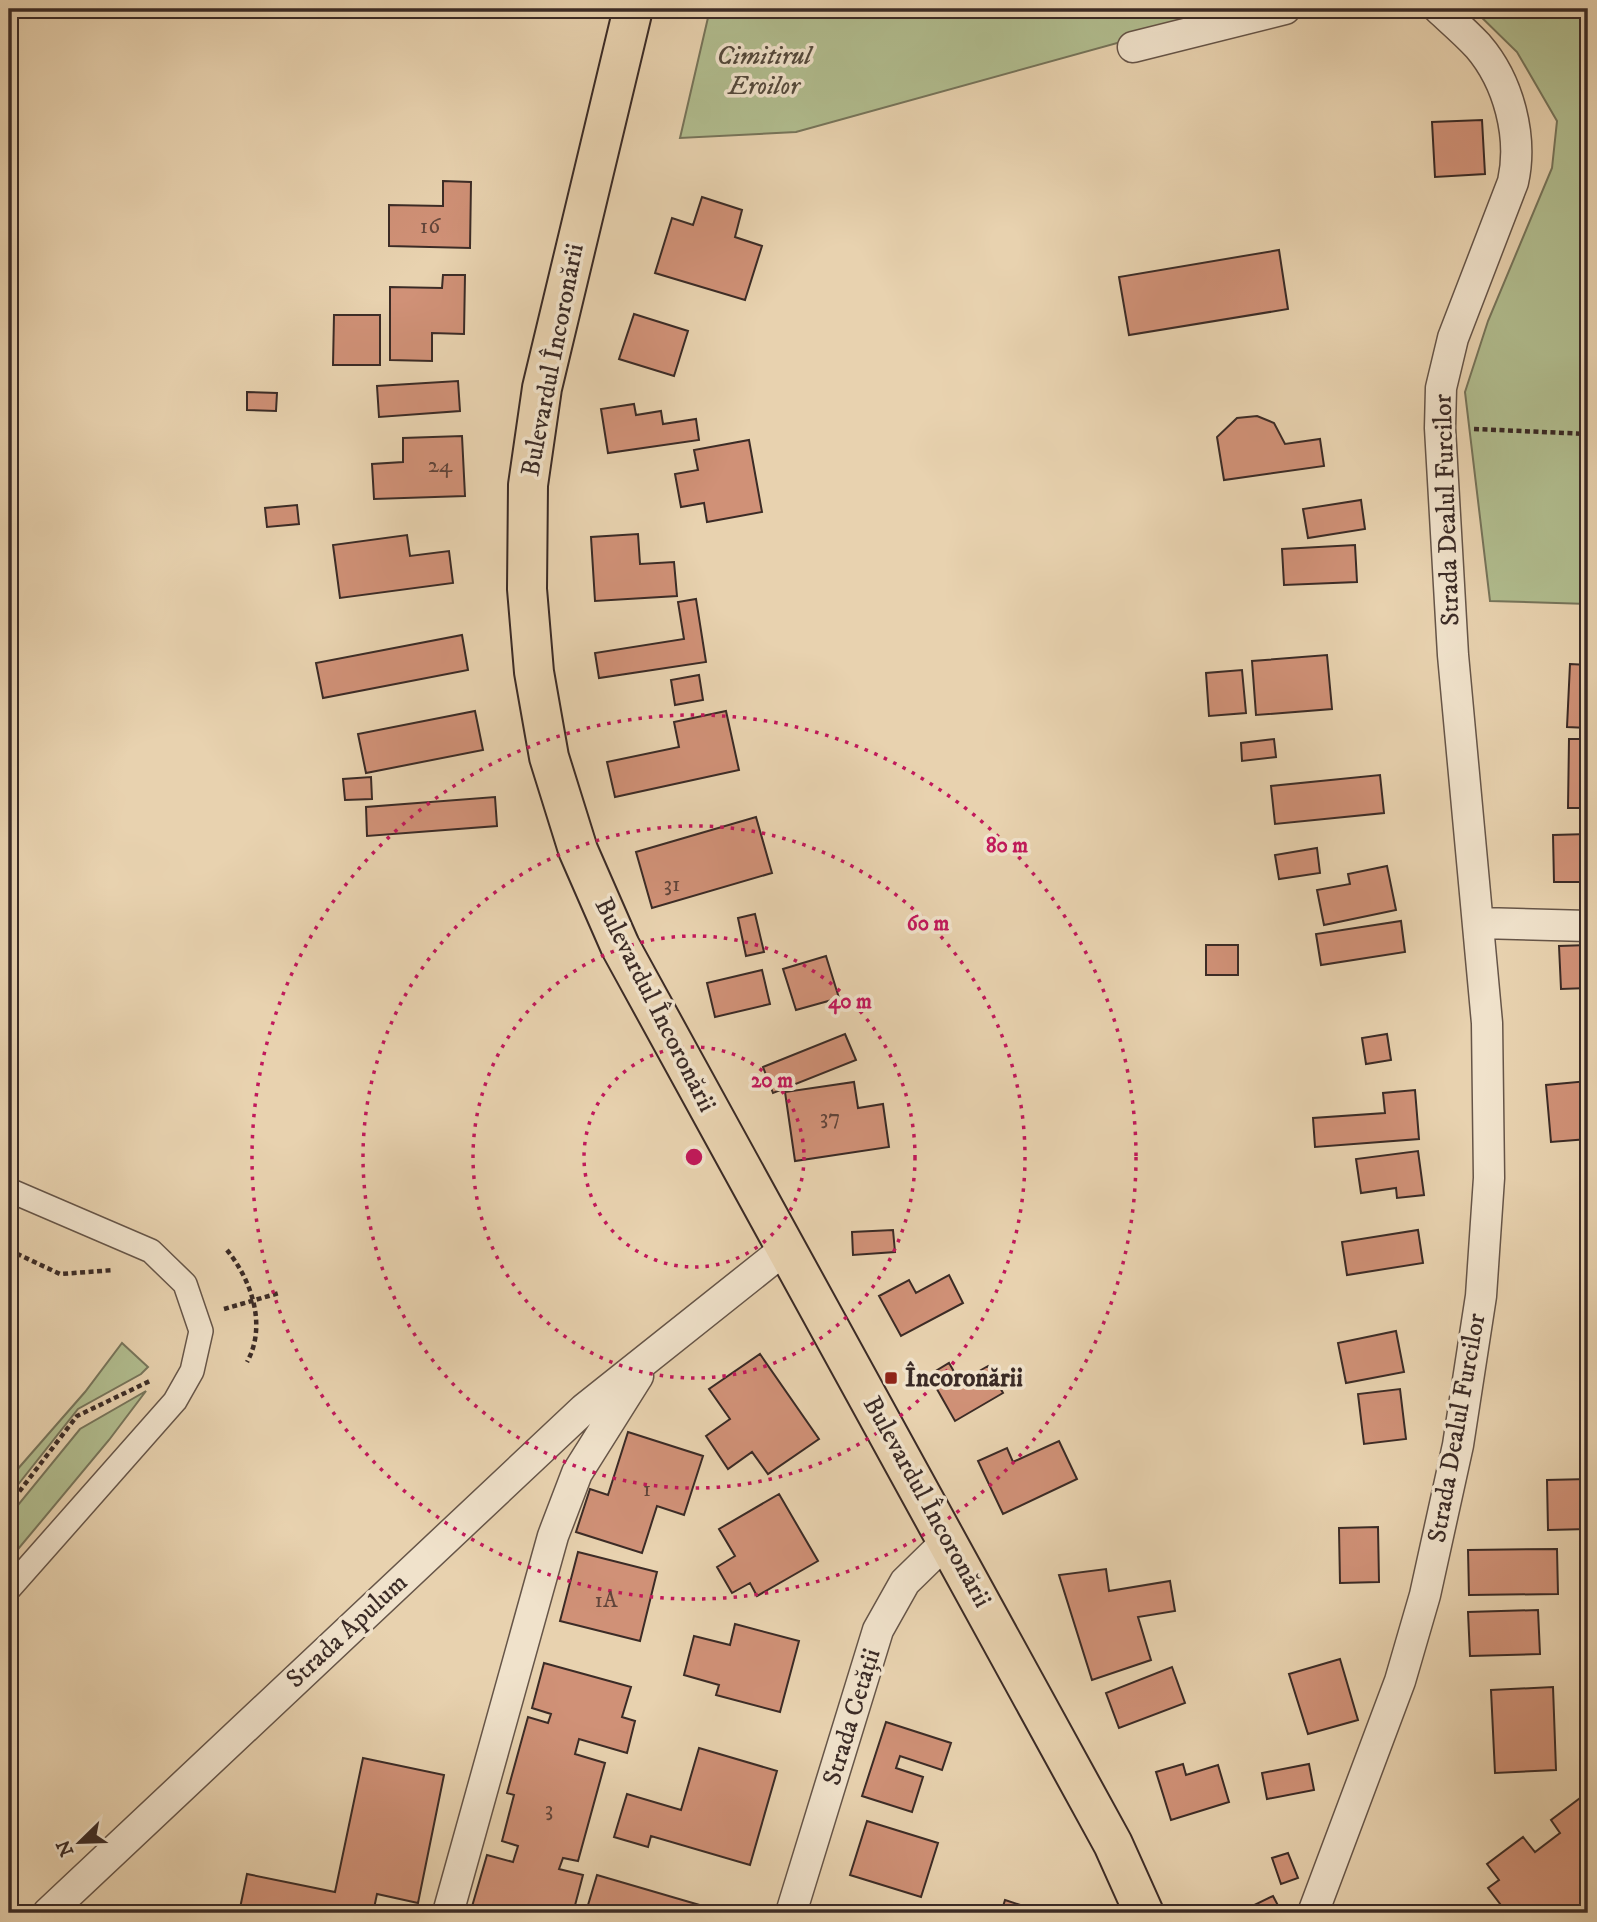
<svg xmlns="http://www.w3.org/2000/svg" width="1597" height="1922" font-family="'IM FELL DW Pica',serif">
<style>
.green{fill:#b1bd8f;stroke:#76745a;stroke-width:2}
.building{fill:#d09177;stroke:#3b2b26;stroke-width:2}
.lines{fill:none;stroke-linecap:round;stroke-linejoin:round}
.pedestrian-casing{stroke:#665548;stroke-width:26}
.minor-casing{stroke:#665548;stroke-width:33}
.primary-casing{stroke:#3b2b26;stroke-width:42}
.path{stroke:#3b2b26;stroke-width:4.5;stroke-dasharray:5 3.5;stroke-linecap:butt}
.pedestrian{stroke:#f0e2cb;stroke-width:23}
.minor{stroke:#f0e2cb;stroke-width:30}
.primary{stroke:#e8d2af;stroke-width:38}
.ring{fill:none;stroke:#c2185b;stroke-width:3.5;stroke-dasharray:3.5 7}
.poi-dot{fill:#8f2418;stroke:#f0e2cb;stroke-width:2.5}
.labels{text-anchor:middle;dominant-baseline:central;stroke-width:7;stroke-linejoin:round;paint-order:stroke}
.number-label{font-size:23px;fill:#60443a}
.park-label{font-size:26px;font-style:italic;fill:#53483b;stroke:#f0e2cb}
.street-label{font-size:26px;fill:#3b2b26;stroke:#f0e2cb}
.poi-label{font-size:26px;font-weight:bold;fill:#3b2b26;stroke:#f0e2cb;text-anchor:start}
.centre{fill:#c2185b;stroke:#f0e2cb;stroke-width:3.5}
.ring-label{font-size:21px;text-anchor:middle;font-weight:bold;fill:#c2185b;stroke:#f0e2cb;stroke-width:7;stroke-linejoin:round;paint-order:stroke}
</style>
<rect width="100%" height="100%" fill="#e8d2af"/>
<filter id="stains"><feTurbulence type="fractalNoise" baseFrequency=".00286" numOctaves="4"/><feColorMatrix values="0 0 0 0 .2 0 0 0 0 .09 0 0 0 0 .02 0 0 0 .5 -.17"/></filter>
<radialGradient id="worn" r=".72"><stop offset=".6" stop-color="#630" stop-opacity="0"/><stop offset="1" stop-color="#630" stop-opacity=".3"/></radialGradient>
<!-- green -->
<path class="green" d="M710,9h530l-444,123 -116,6z
M1473,9h115v595l-98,-3 -25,-209 23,-71 64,-153 5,-47 -40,-69z
M122,1343l26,24 -7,7 -63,35 -69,87v-17l76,-87z
M146,1391l-37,49 -100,120v-44l71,-87z"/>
<!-- building -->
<path class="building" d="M1482,120l3,54 -50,3 -3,-55z
M443,181l28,1 -1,66 -81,-2v-41l54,1z
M702,197l40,13 -7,27 27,9 -17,54 -90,-27 17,-55 21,7z
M1279,250l9,59 -159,26 -10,-58z
M443,275h22l-1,59 -32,-1v28l-42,-1v-73l52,1z
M634,314l54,17 -14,45 -55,-17z
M334,315h46v50h-47z
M458,381l2,30 -81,6 -2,-31z
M247,392l30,1 -1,18 -29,-1z
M634,404l2,11 25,-4 2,13 33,-5 3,21 -91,13 -7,-44z
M1257,416l17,7 11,21 35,-5 4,27 -100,14 -7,-43 20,-19z
M462,436l3,60 -91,3 -2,-35 31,-2v-24z
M749,440l13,72 -55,10 -3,-19 -23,4 -6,-33 23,-4 -4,-20z
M1585,465h3v54h-4z
M1361,500l4,29 -57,9 -5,-29z
M297,505l2,19 -32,3 -2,-19z
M638,534l2,30 34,-2 3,34 -82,5 -4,-64z
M407,535l3,21 39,-5 4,32 -113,15 -7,-53z
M1355,545l2,37 -73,3 -2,-36z
M696,599l10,63 -107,16 -4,-25 89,-14 -6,-37z
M462,635l6,35 -145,28 -7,-35z
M1327,655l5,54 -76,6 -4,-54z
M1570,664l18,1v63l-21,-1z
M1242,670l4,43 -37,3 -3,-43z
M699,675l4,25 -28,5 -4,-25z
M475,711l8,39 -117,23 -8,-39z
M726,711l13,59 -124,27 -8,-35 72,-15 -5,-25z
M1274,739l2,18 -34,4 -1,-18z
M1569,739h19v69h-20z
M1380,775l4,38 -109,11 -4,-38z
M371,777l1,22 -27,1 -2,-21z
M495,797l2,29 -130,10 -1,-29z
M756,817l16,56 -120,35 -16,-56z
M1588,834v48h-34l-1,-47z
M1317,848l3,25 -41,6 -4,-24z
M1387,866l9,44 -72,15 -7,-35 33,-6 -2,-10z
M755,914l9,38 -18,4 -8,-38z
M1401,921l4,31 -84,13 -5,-31z
M1206,945h32v30h-32z
M1588,945v43l-27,1 -2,-43z
M826,956l13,42 -43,12 -13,-41z
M762,970l8,34 -55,13 -8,-34z
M845,1034l11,26 -83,33 -10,-26z
M1387,1034l4,26 -25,4 -4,-26z
M1588,1081v58l-37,3 -5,-57z
M854,1082l4,26 25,-4 6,43 -94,14 -10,-69z
M1415,1090l4,49 -104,8 -2,-29 72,-5 -2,-20z
M1418,1151l6,44 -27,3 -1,-10 -35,5 -5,-34z
M893,1230l2,22 -42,3 -1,-23z
M1418,1230l5,33 -76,12 -5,-33z
M949,1275l14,28 -62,33 -22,-40 30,-16 7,13z
M1396,1331l8,41 -58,11 -8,-40z
M760,1354l59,85 -51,35 -16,-22 -24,17 -22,-33 24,-17 -21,-30z
M949,1363l11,19 28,-16 15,27 -48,28 -26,-46z
M1400,1389l6,50 -42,5 -6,-50z
M628,1432l75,24 -19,59 -27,-9 -15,47 -66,-21 14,-43 18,6z
M1059,1441l18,38 -74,35 -25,-53 29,-13 6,14z
M1588,1479v50l-40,1 -1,-50z
M779,1494l39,67 -61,35 -7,-13 -18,10 -15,-26 18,-11 -16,-27z
M1378,1527l1,55 -39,1 -1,-55z
M1557,1549l1,45 -89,1 -1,-45z
M578,1552l79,20 -17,69 -80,-20z
M1106,1569l3,22 61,-10 5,30 -37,6 13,43 -59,20 -33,-105z
M1538,1610l2,44 -70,2 -2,-44z
M735,1624l64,17 -19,71 -64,-17 3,-10 -35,-10 10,-39 36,9z
M1340,1659l18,61 -50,14 -19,-60z
M544,1663l87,24 -9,30 13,4 -8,32 -48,-14 -4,15 30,9 -27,98 -15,-3 -4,11 24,6 -10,38h-89l-13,-3 16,-55 26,7 5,-16 -16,-5 12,-46 -7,-2 21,-76 20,6 3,-9 -19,-6z
M1172,1667l13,36 -66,25 -13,-35z
M1553,1687l3,83 -61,3 -4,-83z
M886,1722l65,21 -9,27 -42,-14 -4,12 27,9 -11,35 -50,-16z
M699,1748l78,23 -27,94 -99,-29 -3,11 -34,-10 13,-43 54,16z
M363,1758l81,17 -26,128 -41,-9 -4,19h-134l8,-39 88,18z
M1183,1764l3,11 32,-10 11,37 -58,18 -15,-48z
M1309,1764l5,26 -47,9 -5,-26z
M1588,1792v121h-81l-19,-25 11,-8 -12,-16 36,-27 12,15 25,-19 -9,-13z
M867,1821l71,22 -17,54 -71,-22z
M1288,1853l10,25 -17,6 -9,-26z
M597,1875l130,38h-110l-29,-8z
M1273,1896l9,17h-44z
M1005,1900l40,13h-44z"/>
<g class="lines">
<!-- pedestrian casing -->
<g class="pedestrian-casing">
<path id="pedestrian" d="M9,1190l142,61 34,33 16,47 -9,40 -17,30 -166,188"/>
</g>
<!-- minor casing -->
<g class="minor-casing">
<path id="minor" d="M1133,47l152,-38
M1480,923l108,3
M48,1913l536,-504 201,-160
M448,1913l105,-377 24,-63 61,-97
M791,1913l87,-283 27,-48 43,-42
M1313,1913l87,-232 25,-86 33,-150 23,-149 8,-118 -2,-155 -34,-368 -13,-227 1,-40 12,-50 60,-156c10,-45 -4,-100 -35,-136 -12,-13 -26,-25 -39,-37"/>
</g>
<!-- primary casing -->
<g class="primary-casing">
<path id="primary" d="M633,9l-91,379 -14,97 -1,104 7,83 15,85 29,93 42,96 493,898 31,69"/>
</g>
<!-- path -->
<path class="path" d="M1474,429l114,5
M9,1250l51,24 54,-4
M227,1250c25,31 40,76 20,112
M224,1309l55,-16
M9,1505l68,-89 75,-36"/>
<!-- pedestrian -->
<use href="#pedestrian" class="pedestrian"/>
<!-- minor -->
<use href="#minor" class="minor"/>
<!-- primary -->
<use href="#primary" class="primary"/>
</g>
<!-- distance rings -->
<g class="ring">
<circle cx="694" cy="1157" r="110"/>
<circle cx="694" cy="1157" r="221"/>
<circle cx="694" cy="1157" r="331"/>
<circle cx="694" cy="1157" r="442"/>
</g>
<!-- markers -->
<rect class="poi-dot" x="884" y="1371" width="14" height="14" rx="3.5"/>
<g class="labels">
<!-- number labels -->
<g class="number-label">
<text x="430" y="226">16</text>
<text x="440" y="465">24</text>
<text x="672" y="884">31</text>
<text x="830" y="1117">37</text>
<text x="647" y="1489">1</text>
<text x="606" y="1600">1A</text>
<text x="549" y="1809">3</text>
</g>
<!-- park labels -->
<g class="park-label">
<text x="764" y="56">Cimitirul<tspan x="764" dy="30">Eroilor</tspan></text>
</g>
<!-- street labels -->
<g class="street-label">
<text transform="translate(553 360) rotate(-79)">Bulevardul Încoronării</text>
<text transform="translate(1447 510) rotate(-92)">Strada Dealul Furcilor</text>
<text transform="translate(655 1005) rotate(63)">Bulevardul Încoronării</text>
<text transform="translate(1457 1428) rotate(-80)">Strada Dealul Furcilor</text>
<text transform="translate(927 1502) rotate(61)">Bulevardul Încoronării</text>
<text transform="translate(347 1631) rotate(-43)">Strada Apulum</text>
<text transform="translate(852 1717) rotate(-73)">Strada Cetății</text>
</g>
<!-- poi labels -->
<g class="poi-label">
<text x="905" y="1378">Încoronării</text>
</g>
</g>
<circle cx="694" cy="1157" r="10" class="centre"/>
<g class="ring-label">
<text x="1007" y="852">80 m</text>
<text x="928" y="930">60 m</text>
<text x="850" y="1008">40 m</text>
<text x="772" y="1087">20 m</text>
</g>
<!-- margin -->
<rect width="1597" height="1922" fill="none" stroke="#e8d2af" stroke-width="35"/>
<rect x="10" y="10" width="1576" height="1901" fill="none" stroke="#3b2b26" stroke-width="3.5"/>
<rect x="18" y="18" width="1562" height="1887" fill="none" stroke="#3b2b26" stroke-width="2"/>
<!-- north arrow -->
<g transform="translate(80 1842) rotate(247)" stroke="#f0e2cb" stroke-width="5" paint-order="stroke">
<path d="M0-5L12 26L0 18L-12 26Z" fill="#3b2b26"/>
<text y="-10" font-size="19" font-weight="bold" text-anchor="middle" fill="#3b2b26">N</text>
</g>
<rect width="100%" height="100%" filter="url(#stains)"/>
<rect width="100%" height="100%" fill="url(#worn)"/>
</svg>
